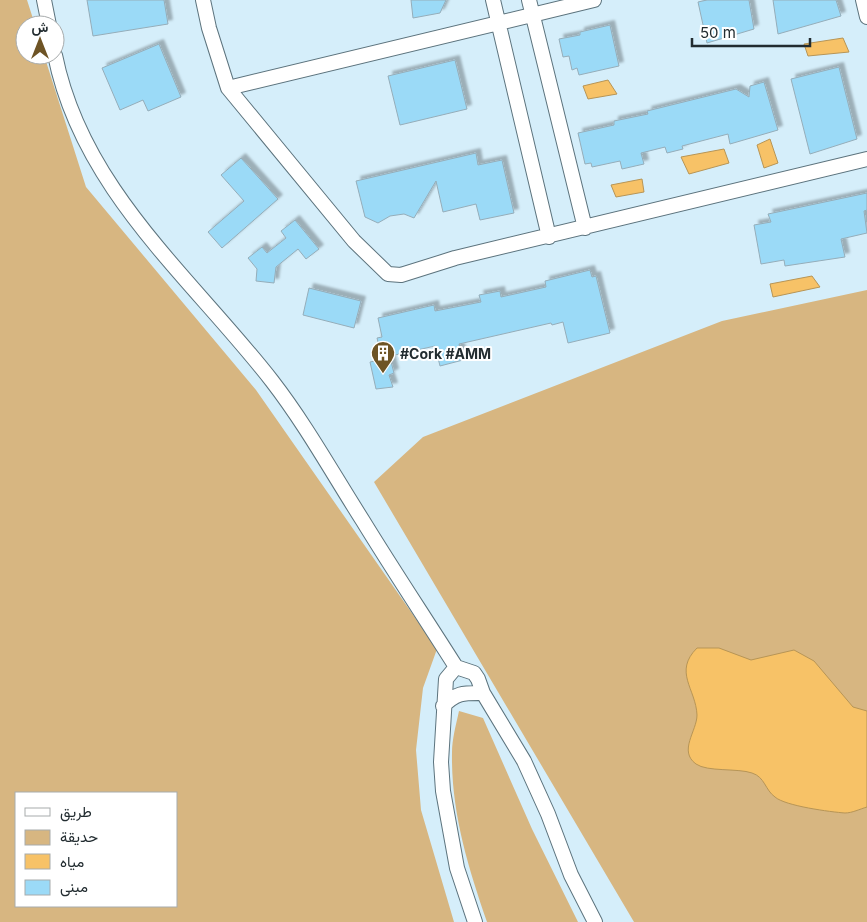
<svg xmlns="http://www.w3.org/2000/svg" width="867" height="922" font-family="Inter,Vazirmatn,sans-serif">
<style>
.green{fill:#d7b681;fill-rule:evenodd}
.water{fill:#f7c267;stroke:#b79556}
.building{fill:#9bdaf7;stroke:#95adb9;filter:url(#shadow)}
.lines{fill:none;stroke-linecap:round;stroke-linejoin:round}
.minor-casing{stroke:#5c737d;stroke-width:16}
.minor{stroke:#fff;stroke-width:14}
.labels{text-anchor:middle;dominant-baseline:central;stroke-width:4;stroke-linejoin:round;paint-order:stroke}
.poi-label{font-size:14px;font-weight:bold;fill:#222c30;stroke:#fff;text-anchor:start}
</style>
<defs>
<filter id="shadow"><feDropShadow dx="4.5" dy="-4.5" stdDeviation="1" flood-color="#0004"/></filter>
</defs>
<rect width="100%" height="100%" fill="#d5eefa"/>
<!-- green -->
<path class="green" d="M0,0h27l8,25h-10v30h19l42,132 170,203 181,259 -14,39 -7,62 5,60 33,112h-454zM16,793h160v113h-160z
M867,290v632h-233l-260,-440 49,-45 299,-116z
M459,711l24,7 49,111 46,93h-91c-19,-55 -36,-110 -35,-169 0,-14 4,-28 7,-42z"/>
<!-- water -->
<path class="water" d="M843,38l6,14 -41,4 -4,-12z
M608,80l9,14 -29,5 -5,-13z
M770,139l8,24 -14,5 -7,-23z
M724,149l5,14 -40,11 -8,-17z
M642,179l2,13 -28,5 -5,-12z
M812,276l8,11 -47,10 -3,-13z
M697,648h22l32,12 43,-10 20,11 39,46 14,4v96c-7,2 -15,6 -22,6 -14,-1 -60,-7 -70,-16 -10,-7 -10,-20 -23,-24 -14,-5 -45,-1 -56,-9 -18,-13 1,-33 1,-49 -1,-26 -24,-43 0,-67z"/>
<!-- building -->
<path class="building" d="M87,0h77l4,24 -75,12z
M411,0h35l-6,13 -27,5z
M707,0h42l5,29 -47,14 -9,-41z
M773,0h63l5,16 -63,18z
M610,25l9,41 -40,9 -2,-7 -5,2 -3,-14 -6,1 -4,-18 21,-4v-3z
M159,44l22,53 -33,14 -5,-11 -23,10 -18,-42z
M455,60l12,49 -67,16 -12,-49z
M839,67l18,72 -47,15 -19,-75z
M764,82l14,48 -48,14 -2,-10 -46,12 1,3 -16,4 -2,-6 -24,6 3,11 -22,5 -2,-8 -28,6 -1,-4 -6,1 -7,-31 36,-8v-4l34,-7 -1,-3 89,-22 13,8 1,-11z
M476,153l2,12 24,-5 12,53 -34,7 -4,-16 -33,8 -7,-31 -22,37 -10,-4 -14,2 -12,7 -13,-6 -9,-36z
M241,158l37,41 -56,49 -14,-16 36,-31 -23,-26z
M867,193v17l-3,1 3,22 -26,6 4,18 -60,9 -1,-6 -23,4 -7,-39 17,-3 -3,-8z
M295,220l24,29 -13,10 -8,-10 -22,18 -2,16 -18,-2 1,-12 -9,-11 14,-11 5,6 19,-15 -5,-7z
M590,270l2,7 4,-1 14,57 -42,10 -5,-21 -11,3 -1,-2 -92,21 4,16 -23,6 -5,-20 -53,12 -5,-20 5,-1 -4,-19 56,-13 1,6 46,-9 -2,-7 21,-4 1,6 45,-10 -1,-6z
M309,288l52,13 -7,27 -51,-13z
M390,358l4,15 -5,2 4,12 -17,2 -6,-27z"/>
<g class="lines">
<!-- minor casing -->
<g class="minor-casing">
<path id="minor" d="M44,0l5,25
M203,0l6,28 19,60 126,153 34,33 13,1 54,-17 412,-99
M493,0l56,237
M529,0l56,228
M863,0l4,17
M55,55c27,135 137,223 217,326 34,44 61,93 91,140 30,49 62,97 93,146l18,6 4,6 5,14 41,68 24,53 23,61 24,47
M228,88l366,-88
M456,667l-10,12 -5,83 2,29 14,77 18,54
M443,706c14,-14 21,-13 40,-13"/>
</g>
<!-- minor -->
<use href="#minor" class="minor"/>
</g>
<!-- icons -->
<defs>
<g id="building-pin" transform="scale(1.25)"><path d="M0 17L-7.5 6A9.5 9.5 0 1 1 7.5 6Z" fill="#6e5425" stroke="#fff"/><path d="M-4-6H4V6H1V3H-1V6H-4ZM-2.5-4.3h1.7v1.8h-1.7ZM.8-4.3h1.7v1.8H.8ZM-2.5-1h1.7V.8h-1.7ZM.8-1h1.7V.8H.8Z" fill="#fff"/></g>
</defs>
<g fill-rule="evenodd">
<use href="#building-pin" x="383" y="353"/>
</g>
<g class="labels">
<!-- poi labels -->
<g class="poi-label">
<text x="400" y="353">#Cork #AMM</text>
</g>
</g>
<!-- legend -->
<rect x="15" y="792" width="162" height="115" fill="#ffffff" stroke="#a7abac"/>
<rect x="25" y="808" width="25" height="8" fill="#ffffff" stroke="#a7abac"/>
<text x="60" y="817" font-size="15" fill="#222c30">طريق</text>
<rect x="25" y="830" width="25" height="15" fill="#d7b681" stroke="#a7abac"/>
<text x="60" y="842" font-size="15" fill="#222c30">حديقة</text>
<rect x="25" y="854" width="25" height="15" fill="#f7c267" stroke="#a7abac"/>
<text x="60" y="867" font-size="15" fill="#222c30">مياه</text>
<rect x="25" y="880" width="25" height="15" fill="#9bdaf7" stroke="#a7abac"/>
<text x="60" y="892" font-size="15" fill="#222c30">مبنى</text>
<!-- north arrow -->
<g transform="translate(40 40)"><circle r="24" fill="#ffffff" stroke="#a7abac"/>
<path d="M0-4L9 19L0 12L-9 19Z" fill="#6e5425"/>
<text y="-8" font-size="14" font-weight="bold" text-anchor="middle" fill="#222c30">ش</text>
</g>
<!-- scale -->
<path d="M692 38v8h118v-8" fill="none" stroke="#222c30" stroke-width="2.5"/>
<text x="700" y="38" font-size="15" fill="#222c30" stroke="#ffffff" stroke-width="4" paint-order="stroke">50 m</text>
</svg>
